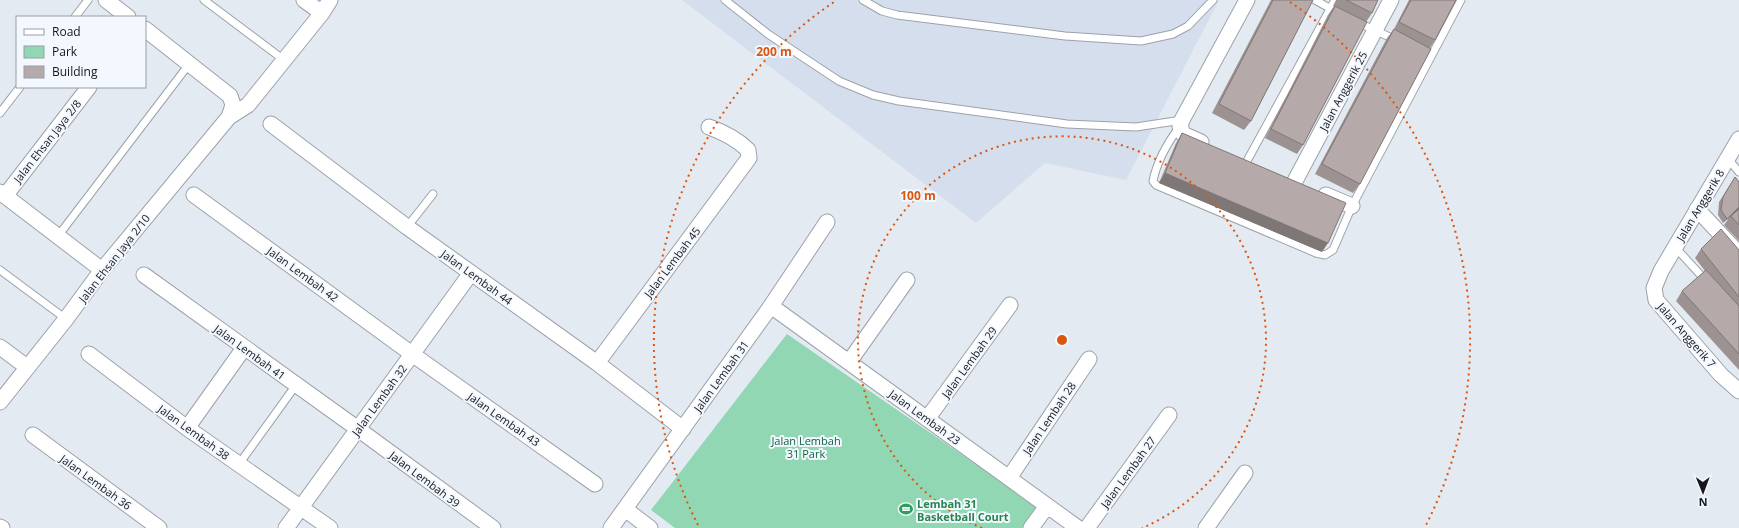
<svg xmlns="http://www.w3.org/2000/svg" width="1739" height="528" font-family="'Open Sans',sans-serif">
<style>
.built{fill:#d4deed}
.green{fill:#92d7b3}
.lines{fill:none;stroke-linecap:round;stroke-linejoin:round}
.service-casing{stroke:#9ca2a9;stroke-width:9}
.minor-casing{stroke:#9ca2a9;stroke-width:17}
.service{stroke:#fff;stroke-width:7}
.minor{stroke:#fff;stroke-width:15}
.wall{fill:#9c9291}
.shaded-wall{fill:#7f7776}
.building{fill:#b5aaa9;stroke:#7f7776}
.ring{fill:none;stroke:#dd560d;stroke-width:2;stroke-dasharray:2 4}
.labels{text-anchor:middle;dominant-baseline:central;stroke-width:4;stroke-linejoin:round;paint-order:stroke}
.street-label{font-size:11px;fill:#15171a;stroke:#f3f7fe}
.park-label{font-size:11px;fill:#0e6442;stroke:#f3f7fe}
.leisure-label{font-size:11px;font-weight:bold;fill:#27864d;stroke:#f3f7fe;text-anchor:start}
.centre{fill:#dd560d;stroke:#f3f7fe;stroke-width:2}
.ring-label{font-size:12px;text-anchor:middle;font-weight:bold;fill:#dd560d;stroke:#f3f7fe;stroke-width:4;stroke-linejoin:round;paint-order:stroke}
</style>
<rect width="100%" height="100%" fill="#e4eaf2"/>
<!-- built -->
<path class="built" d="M682,0h537l-93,180 -81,-17 -69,60z"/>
<!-- green -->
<path class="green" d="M787,334l251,173 -15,21h-348l-24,-18z"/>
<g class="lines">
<!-- service casing -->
<g class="service-casing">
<path id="service" d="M204,0l80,60
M725,0l43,34 71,47 34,14 26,6 168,23 69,3 46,-7
M863,0l19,11 15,4 168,21 76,5 32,-7 15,-8 25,-26
M1315,0l18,10
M75,17l13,-17
M1357,22l39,18
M0,113l20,-26
M1180,126c-12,16 -23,35 -27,55l3,4 160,68 9,2 8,-5 19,-44 109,-206
M1728,159l11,13
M1247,161l88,-161
M407,227l26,-33
M58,236l132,-173
M1675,247l32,35
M0,270l66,49
M239,464l57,-79"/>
</g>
<!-- minor casing -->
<g class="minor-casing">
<path id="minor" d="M106,0l22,17
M304,0l18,13
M145,29l85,67 3,9 -4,12
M271,124l136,103 190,136 86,66
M1739,139l-78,132 -7,17 2,12 65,75 18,16
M1201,142l-18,-8 -3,-8 2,-6 65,-120
M1295,181l96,-181
M0,192l102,78
M194,195l218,159 183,130
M1326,195l26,11
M5,196l84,-109
M1697,209l42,45
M144,275l214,154 135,99
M771,306l307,222
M0,347l27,20
M89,354l98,74 143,100
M849,362l58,-82
M597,363l152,-205 -1,-8c-11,-11 -25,-18 -39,-23
M0,402l66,-83 36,-49 127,-153 19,-12 74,-92 8,-13
M927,419l83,-114
M187,428l57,-80
M33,435l126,93
M1009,478l80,-119
M625,509l25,19
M0,527l2,1
M286,528l185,-255
M611,528l160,-222 56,-84
M1031,528l16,-22
M1087,528l82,-113
M1206,528l39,-55"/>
</g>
<!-- service -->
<use href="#service" class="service"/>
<!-- minor -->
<use href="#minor" class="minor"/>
</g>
<!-- wall -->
<path class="wall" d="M1271,0h42l-62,121 -7,9 -32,-17z
M1336,0h42l-6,13 -6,9 -63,123 -6,9 -32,-16 63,-123 6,-9h-1z
M1409,0h47l-21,40 -5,8 -70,136 -7,9 -38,-19 72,-136 7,-9z
M1182,133l140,119 -163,-69 17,-40z
M1735,177l4,5v59l-15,-16 5,-7 -6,5 -5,-8 1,-13z
M1701,249l38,1v120l-63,-69 6,-10 23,-20 -10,-13z"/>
<!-- shaded-wall -->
<path class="shaded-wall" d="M1165,173l163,70 -6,9 -163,-69z
M1739,207v2l-16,14z"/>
<!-- building -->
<path class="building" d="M1273,0h40l-62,121 -32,-17z
M1346,0h32l-6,13z
M1411,0h45l-21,40 -36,-18z
M1335,6l32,16 -64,123 -32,-16z
M1394,29l37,20 -71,135 -38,-20z
M1182,133l164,70 -18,40 -163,-70z
M1735,177l4,5v25l-12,12 -6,-9 2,-13z
M1739,209v16l-8,-9z
M1721,229l18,21v47l-38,-48z
M1706,270l33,36v48l-57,-63z"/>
<!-- distance rings -->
<g class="ring">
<path d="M982 528A204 204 0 1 1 1142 528"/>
<path d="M698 525A408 408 0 0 1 834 2M1290 2A408 408 0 0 1 1426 525"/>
</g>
<!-- icons -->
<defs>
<g id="stadium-bare" transform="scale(1.08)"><path d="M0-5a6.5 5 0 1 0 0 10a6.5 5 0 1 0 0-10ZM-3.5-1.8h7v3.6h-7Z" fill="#2e9e5b" stroke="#f3f7fe" stroke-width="2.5" paint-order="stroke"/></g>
</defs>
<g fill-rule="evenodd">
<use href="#stadium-bare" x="906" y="509"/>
</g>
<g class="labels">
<!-- street labels -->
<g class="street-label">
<text transform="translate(1343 91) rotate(-62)">Jalan Anggerik 25</text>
<text transform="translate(47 141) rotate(-52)">Jalan Ehsan Jaya 2/8</text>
<text transform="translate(1700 205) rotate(-59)">Jalan Anggerik 8</text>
<text transform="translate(114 258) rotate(-52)">Jalan Ehsan Jaya 2/10</text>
<text transform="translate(672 262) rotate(-53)">Jalan Lembah 45</text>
<text transform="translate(303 274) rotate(36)">Jalan Lembah 42</text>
<text transform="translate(477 277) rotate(36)">Jalan Lembah 44</text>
<text transform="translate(1687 335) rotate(49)">Jalan Anggerik 7</text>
<text transform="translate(250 352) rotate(36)">Jalan Lembah 41</text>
<text transform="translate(969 362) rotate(-54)">Jalan Lembah 29</text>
<text transform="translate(721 376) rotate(-54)">Jalan Lembah 31</text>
<text transform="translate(379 400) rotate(-54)">Jalan Lembah 32</text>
<text transform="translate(925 417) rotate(36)">Jalan Lembah 23</text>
<text transform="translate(1049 418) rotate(-56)">Jalan Lembah 28</text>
<text transform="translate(504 419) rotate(35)">Jalan Lembah 43</text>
<text transform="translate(194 432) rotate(36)">Jalan Lembah 38</text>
<text transform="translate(1128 472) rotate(-54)">Jalan Lembah 27</text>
<text transform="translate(425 479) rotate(37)">Jalan Lembah 39</text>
<text transform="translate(96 482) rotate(36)">Jalan Lembah 36</text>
</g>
<!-- park labels -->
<g class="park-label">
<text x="806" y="440">Jalan Lembah<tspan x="806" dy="13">31 Park</tspan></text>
</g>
<!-- leisure labels -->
<g class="leisure-label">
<text x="917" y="503">Lembah 31<tspan x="917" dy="13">Basketball Court</tspan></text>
</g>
</g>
<circle cx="1062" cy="340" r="6" class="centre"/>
<g class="ring-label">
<text x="774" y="56">200 m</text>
<text x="918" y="200">100 m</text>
</g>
<!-- legend -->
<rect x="16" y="16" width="130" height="72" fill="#f3f7fe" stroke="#9a9da3"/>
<rect x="24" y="29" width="20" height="6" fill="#ffffff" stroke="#9a9da3"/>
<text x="52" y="36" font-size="12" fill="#15171a">Road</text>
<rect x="24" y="46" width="20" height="12" fill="#92d7b3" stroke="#9a9da3"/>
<text x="52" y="56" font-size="12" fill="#15171a">Park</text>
<rect x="24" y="66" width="20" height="12" fill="#b5aaa9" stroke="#9a9da3"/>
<text x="52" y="76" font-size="12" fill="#15171a">Building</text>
<!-- north arrow -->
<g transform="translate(1703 492) rotate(179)" stroke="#f3f7fe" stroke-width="3" paint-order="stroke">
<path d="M0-3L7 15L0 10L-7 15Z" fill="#15171a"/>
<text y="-6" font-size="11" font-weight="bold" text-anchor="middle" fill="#15171a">N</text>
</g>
</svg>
